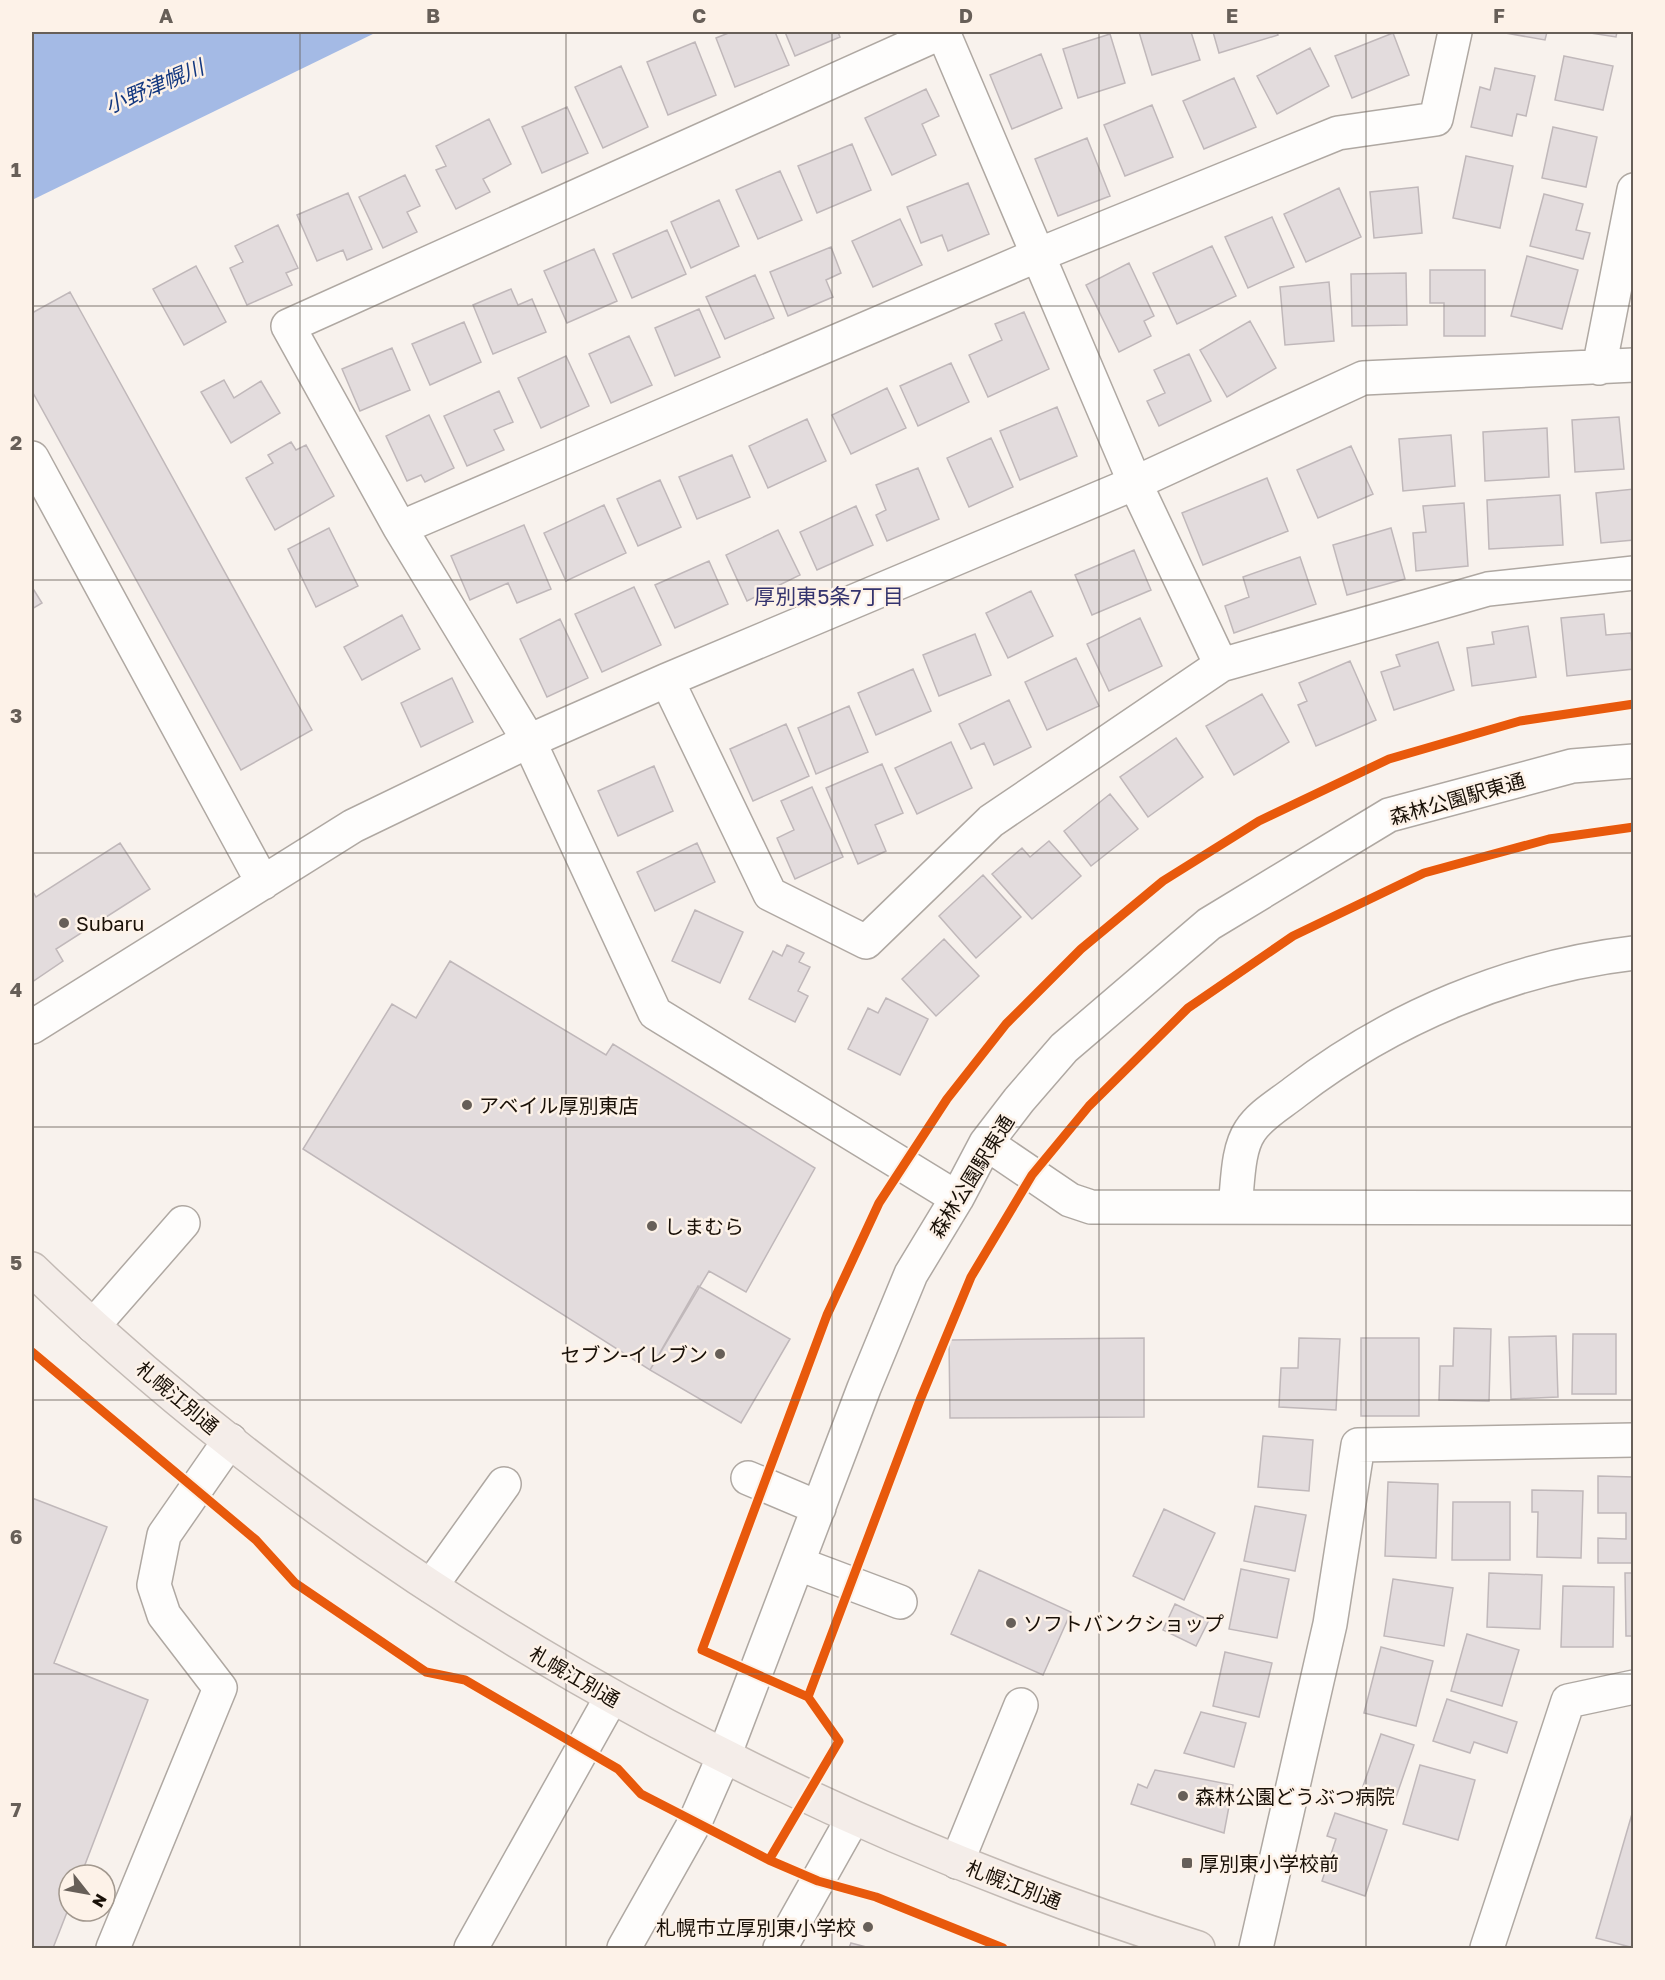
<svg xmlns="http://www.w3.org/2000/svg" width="1665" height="1980" font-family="'Golos Text','Noto Sans JP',sans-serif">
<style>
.water{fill:#a4bae5}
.building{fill:#e3dcdd;stroke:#c0b8ba;stroke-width:1.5}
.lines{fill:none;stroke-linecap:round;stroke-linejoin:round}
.minor-casing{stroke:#afa8a2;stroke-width:36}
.highway-casing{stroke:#c3bab4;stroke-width:36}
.minor{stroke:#fefdfc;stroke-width:33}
.highway{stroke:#f4ede9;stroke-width:33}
.cycleway-casing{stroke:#fdf2e8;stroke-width:13}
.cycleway{stroke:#e8590c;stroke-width:9}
.grid{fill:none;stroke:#675f58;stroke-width:1.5;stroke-opacity:0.55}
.poi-dot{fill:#675f58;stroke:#fdf2e8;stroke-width:2}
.labels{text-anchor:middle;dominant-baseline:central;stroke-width:5;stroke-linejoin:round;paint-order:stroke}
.street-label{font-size:20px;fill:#191007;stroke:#fdf2e8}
.poi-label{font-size:20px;fill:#191007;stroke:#fdf2e8;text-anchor:start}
.water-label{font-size:21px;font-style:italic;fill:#133880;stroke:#fdf2e8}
.neighbourhood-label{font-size:21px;fill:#34336e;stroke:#fdf2e8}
.neatline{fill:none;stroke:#675f58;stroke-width:2}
.grid-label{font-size:20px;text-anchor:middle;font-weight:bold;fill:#675f58}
</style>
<rect width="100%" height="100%" fill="#f8f2ed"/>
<!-- water -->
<path class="water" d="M32,32h345l-345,168z"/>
<!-- building -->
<path class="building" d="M731,32h44l14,33 -54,22 -19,-49z
M785,32h53l2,5 -45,19z
M1139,32h52l9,28 -48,15z
M1213,32h64l1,3 -59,18z
M1500,32h47l-2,8z
M1584,32h33l-1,5z
M1393,33l16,42 -57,23 -17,-42z
M1110,34l15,49 -47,15 -15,-49z
M695,42l21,53 -48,20 -21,-53z
M1310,48l19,38 -52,28 -20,-38z
M1041,54l21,54 -50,21 -22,-54z
M1564,56l49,10 -10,44 -48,-10z
M621,66l27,61 -45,21 -28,-61z
M1495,68l40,8 -9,40 -9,-2 -5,22 -41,-9 9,-40 10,3z
M1234,78l22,49 -52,22 -21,-48z
M926,89l13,27 -17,8 14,31 -44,20 -27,-57z
M1152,105l21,52 -48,19 -21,-51z
M567,107l21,46 -46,20 -20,-46z
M489,119l22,45 -28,15 7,13 -34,17 -20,-39 10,-4 -10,-20z
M1553,127l44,10 -11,50 -44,-9z
M1087,138l23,58 -52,20 -23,-57z
M852,144l19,46 -54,23 -19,-47z
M1466,156l47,10 -13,62 -47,-10z
M780,171l22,49 -44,19 -22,-49z
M405,175l15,31 -13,6 10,20 -34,16 -24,-51z
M968,183l21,51 -41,17 -6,-16 -21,8 -14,-36z
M1418,187l4,46 -48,5 -4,-46z
M1339,188l22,49 -55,25 -22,-48z
M348,193l24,56 -25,11 -4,-10 -26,11 -20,-46z
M1544,194l39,10 -7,26 14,3 -7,26 -53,-13z
M719,200l20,46 -48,22 -20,-46z
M1272,217l22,50 -46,21 -23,-51z
M900,219l22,46 -49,22 -21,-46z
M278,225l20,43 -12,5 6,12 -45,20 -17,-37 13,-6 -8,-16z
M667,230l19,44 -54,24 -19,-44z
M1212,246l24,50 -59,28 -24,-51z
M831,247l10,26 -15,7 7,17 -45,19 -18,-44z
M594,249l23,52 -50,22 -23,-52z
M1527,256l51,14 -16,59 -51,-13z
M1129,263l25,53 -10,5 7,15 -32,16 -33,-67z
M196,266l30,56 -42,23 -31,-56z
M1430,270h55v66h-41v-33h-14z
M1406,273l1,52 -55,1 -1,-52z
M755,275l19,43 -49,21 -19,-42z
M1329,282l5,59 -49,4 -5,-58z
M511,289l7,16 14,-6 14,33 -53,22 -20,-49z
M70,292l242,438 -71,40 -209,-379v-78z
M699,309l21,48 -45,19 -20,-48z
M1024,312l25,57 -61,28 -19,-42 33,-15 -7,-16z
M1250,321l26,47 -49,29 -27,-47z
M464,322l17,40 -51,23 -18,-41z
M629,336l23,49 -41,18 -22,-49z
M392,348l18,42 -50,21 -18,-42z
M1189,354l22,47 -52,25 -12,-25 18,-8 -11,-23z
M566,356l23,50 -48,22 -23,-50z
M951,363l18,39 -51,24 -18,-40z
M224,380l10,18 27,-17 19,32 -49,30 -30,-51z
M887,388l19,40 -55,26 -19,-39z
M499,391l14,31 -19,8 10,20 -37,16 -23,-50z
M1057,407l20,49 -57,24 -20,-49z
M429,415l25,53 -29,14 -4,-7 -14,6 -21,-45z
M1619,417l5,52 -49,3 -3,-52z
M807,419l19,42 -58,27 -19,-42z
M1547,428l2,49 -64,4 -2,-49z
M1451,435l4,51 -52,5 -4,-52z
M991,438l22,49 -44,20 -22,-49z
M291,442l5,8 10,-5 28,51 -59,34 -29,-52 27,-15 -5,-8z
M1351,446l22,48 -55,24 -21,-48z
M732,455l18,42 -53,22 -18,-42z
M918,468l21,51 -52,22 -11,-26 10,-5 -10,-25z
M1267,478l21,53 -85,34 -21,-52z
M660,480l21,47 -43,19 -21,-47z
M1634,489v51l-33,3 -5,-50z
M1560,495l3,50 -74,4 -2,-49z
M1464,503l4,63 -52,5 -3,-38 13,-1 -3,-26z
M604,505l22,48 -60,28 -22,-48z
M856,506l17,39 -56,25 -17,-38z
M524,525l27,64 -34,14 -9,-20 -38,17 -19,-44z
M329,528l29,58 -42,21 -28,-58z
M1391,528l14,51 -58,16 -14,-50z
M778,530l22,45 -53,26 -21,-46z
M1134,550l17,40 -59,25 -17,-40z
M1300,557l16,47 -82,29 -9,-27 24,-9 -6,-20z
M709,561l19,43 -53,24 -20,-43z
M32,587l10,16 -10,6z
M634,587l27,58 -59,27 -27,-58z
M1031,591l22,45 -45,22 -22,-45z
M1604,614l2,21 25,-2 3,36 -67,7 -6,-58z
M402,615l18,34 -58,31 -18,-33z
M1140,618l22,48 -53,25 -22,-47z
M560,619l28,59 -41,19 -27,-58z
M1528,626l8,51 -64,9 -5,-38 27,-4 -2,-12z
M975,634l16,41 -52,21 -16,-41z
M1438,642l16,48 -60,20 -13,-38 19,-6 -4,-11z
M1076,658l23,48 -52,24 -22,-48z
M1350,661l26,59 -60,26 -18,-41 9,-4 -8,-18z
M913,669l18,42 -55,24 -18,-42z
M452,678l21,44 -52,25 -20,-44z
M1262,694l27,48 -55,33 -28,-49z
M1009,700l22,47 -37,18 -10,-22 -13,6 -12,-25z
M849,706l19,46 -52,22 -18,-46z
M786,724l23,52 -56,25 -23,-52z
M1176,738l27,39 -55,40 -28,-40z
M951,742l21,46 -55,26 -22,-46z
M882,764l21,49 -28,12 11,26 -28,13 -32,-76z
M654,766l19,45 -55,25 -20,-45z
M812,787l31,70 -48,22 -18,-41 17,-8 -13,-29z
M1110,794l28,35 -47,37 -27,-35z
M1049,841l32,35 -49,43 -40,-45 30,-26 8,9z
M120,843l30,46 -94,60 7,12 -31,21v-92l4,7z
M697,843l18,39 -60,29 -18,-39z
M983,875l38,42 -45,41 -37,-42z
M695,910l48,22 -23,51 -48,-22z
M944,939l35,37 -43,40 -34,-37z
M787,945l17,8 -5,9 11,5 -12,24 10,5 -13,26 -46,-23 24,-48 9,5z
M450,961l156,94 7,-11 202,124 -69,124 -37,-21 -59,99 -347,-221 89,-145 24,14z
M886,998l42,21 -28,56 -52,-26 20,-41 10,5z
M698,1286l92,53 -49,84 -91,-53z
M1454,1328l37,1 -2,72 -50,-1 1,-34h13z
M1573,1334h43v60h-44z
M1556,1336l2,61 -47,2 -2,-62z
M1144,1338v79l-194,1 -1,-78z
M1299,1338l41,1 -4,71 -57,-3 2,-39h17z
M1361,1338h58v78h-58z
M1263,1436l50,4 -4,51 -51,-4z
M1598,1476l36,1v86h-36v-25l28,1v-26h-28z
M1388,1482l50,2 -2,74 -51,-2z
M1532,1490l51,1 -2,67 -44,-1 1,-45h-6z
M32,1498l75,29 -53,136 94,37 -67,175h-12v32l-16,41h-21z
M1453,1502h57v58h-58z
M1255,1506l51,9 -11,56 -51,-10z
M1164,1509l51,24 -31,67 -51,-24z
M1241,1569l48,10 -12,59 -48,-9z
M979,1570l92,42 -28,63 -92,-41z
M1489,1573l53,2 -2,54 -53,-2z
M1625,1573h9v63h-8z
M1393,1579l60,9 -9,58 -60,-10z
M1563,1586l51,1 -1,60h-52z
M1175,1604l34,16 -13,26 -33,-16z
M1467,1634l52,16 -17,56 -51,-15z
M1381,1647l52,14 -17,65 -52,-13z
M1225,1652l47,11 -13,54 -46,-11z
M1447,1699l70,23 -10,31 -33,-11 -4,11 -37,-12z
M1201,1712l45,11 -12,44 -50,-14z
M1381,1734l33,11 -20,58 -33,-11z
M1420,1765l55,15 -17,60 -55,-16z
M1155,1770l78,15 -9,48 -93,-29 7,-20 9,4z
M1634,1807v141l-38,-10z
M1335,1813l52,17 -22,66 -43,-15 14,-42 -9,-3z
M851,1943l19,5h-21z"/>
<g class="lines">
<!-- minor casing -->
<g class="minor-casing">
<path id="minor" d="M942,32l-654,294 112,202 129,213 126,272 302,185
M943,32l192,451 86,182
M1599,368l35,-178
M32,458l231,425
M400,528l638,-273 300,-122 98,-14 19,-87
M667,680l103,214 96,48 125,-121 230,-156 267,-76 146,-16
M32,1027l321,-201 176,-85 138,-61 468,-197 228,-105 271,-13
M986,1143l84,57 21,7 543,1
M1235,1207c3,-23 2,-57 15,-76 10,-16 30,-27 45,-39 96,-74 217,-125 339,-139
M93,1326l90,-103
M748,1478l71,30
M799,1564l101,38
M431,1586l73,-102
M957,1862l64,-157
M113,1948l107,-260 -56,-73 -10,-30 10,-50 66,-95
M471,1948l140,-250
M624,1948l71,-126 29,-66 140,-368 47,-114 46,-76 29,-55 33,-43 45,-52 145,-124 180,-109 183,-49 62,-5
M780,1948l73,-130
M1256,1948l74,-324 28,-179 276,-5
M1487,1948l81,-247 66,-14"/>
</g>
<!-- highway casing -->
<g class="highway-casing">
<path id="highway" d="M32,1269c329,316 732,542 1166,679"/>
</g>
<!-- minor -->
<use href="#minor" class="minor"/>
<!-- highway -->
<use href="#highway" class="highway"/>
<!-- cycleway casing -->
<g class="cycleway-casing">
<path id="cycleway" d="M1634,704l-114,17 -131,38 -130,62 -96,60 -82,68 -75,75 -59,75 -68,104 -52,112 -125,335 106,47 112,-297 51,-123 61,-102 57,-69 99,-98 105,-72 131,-63 125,-34 85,-12
M32,1352l224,188 39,43 131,89 39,8 153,89 23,25 128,66 49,21 58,16 127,51
M769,1860l70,-119 -31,-44"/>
</g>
<!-- cycleway -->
<use href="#cycleway" class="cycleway"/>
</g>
<!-- grid -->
<path class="grid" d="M300,32v1916M566,32v1916M832,32v1916M1099,32v1916M1366,32v1916M32,306h1602M32,580h1602M32,853h1602M32,1127h1602M32,1400h1602M32,1674h1602"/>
<!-- markers -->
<g class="poi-dot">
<circle cx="64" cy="923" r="6"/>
<circle cx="467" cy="1105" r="6"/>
<circle cx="652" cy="1226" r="6"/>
<circle cx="720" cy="1354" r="6"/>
<circle cx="1011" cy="1623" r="6"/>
<circle cx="1183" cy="1796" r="6"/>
<rect x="1181" y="1857" width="12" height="12" rx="3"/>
<circle cx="868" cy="1927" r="6"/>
</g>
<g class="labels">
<!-- street labels -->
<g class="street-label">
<text transform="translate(1457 798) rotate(-16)">森林公園駅東通</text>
<text transform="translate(971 1176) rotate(-58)">森林公園駅東通</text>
<text transform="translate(178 1397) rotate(40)">札幌江別通</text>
<text transform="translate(575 1676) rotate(30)">札幌江別通</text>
<text transform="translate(1014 1884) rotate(21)">札幌江別通</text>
</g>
<!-- poi labels -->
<g class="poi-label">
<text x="76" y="923">Subaru</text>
<text x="479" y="1105">アベイル厚別東店</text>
<text x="664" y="1226">しまむら</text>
<text x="708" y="1354" text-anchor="end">セブン-イレブン</text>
<text x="1023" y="1623">ソフトバンクショップ</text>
<text x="1195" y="1796">森林公園どうぶつ病院</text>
<text x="1199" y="1863">厚別東小学校前</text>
<text x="856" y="1927" text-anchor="end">札幌市立厚別東小学校</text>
</g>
<!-- water labels -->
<g class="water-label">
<text transform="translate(154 86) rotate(-23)">小野津幌川</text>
</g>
<!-- neighbourhood labels -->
<g class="neighbourhood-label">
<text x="829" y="596">厚別東5条7丁目</text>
</g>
</g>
<!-- border -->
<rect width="1665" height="1980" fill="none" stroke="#fdf2e8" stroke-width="66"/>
<!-- north arrow -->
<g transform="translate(87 1893) rotate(121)"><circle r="28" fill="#fdf2e8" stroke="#a2988e" stroke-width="1.5"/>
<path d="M0-4.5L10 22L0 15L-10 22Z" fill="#675f58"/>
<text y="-9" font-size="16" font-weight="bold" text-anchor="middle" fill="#191007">N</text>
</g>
<rect x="33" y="33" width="1599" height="1914" class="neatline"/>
<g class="grid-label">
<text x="166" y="23">A</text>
<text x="433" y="23">B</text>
<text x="699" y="23">C</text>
<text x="966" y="23">D</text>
<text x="1232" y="23">E</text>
<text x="1499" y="23">F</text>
<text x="16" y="177">1</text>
<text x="16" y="450">2</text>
<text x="16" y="723">3</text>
<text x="16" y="997">4</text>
<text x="16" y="1270">5</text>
<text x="16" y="1544">6</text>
<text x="16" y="1817">7</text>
</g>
</svg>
